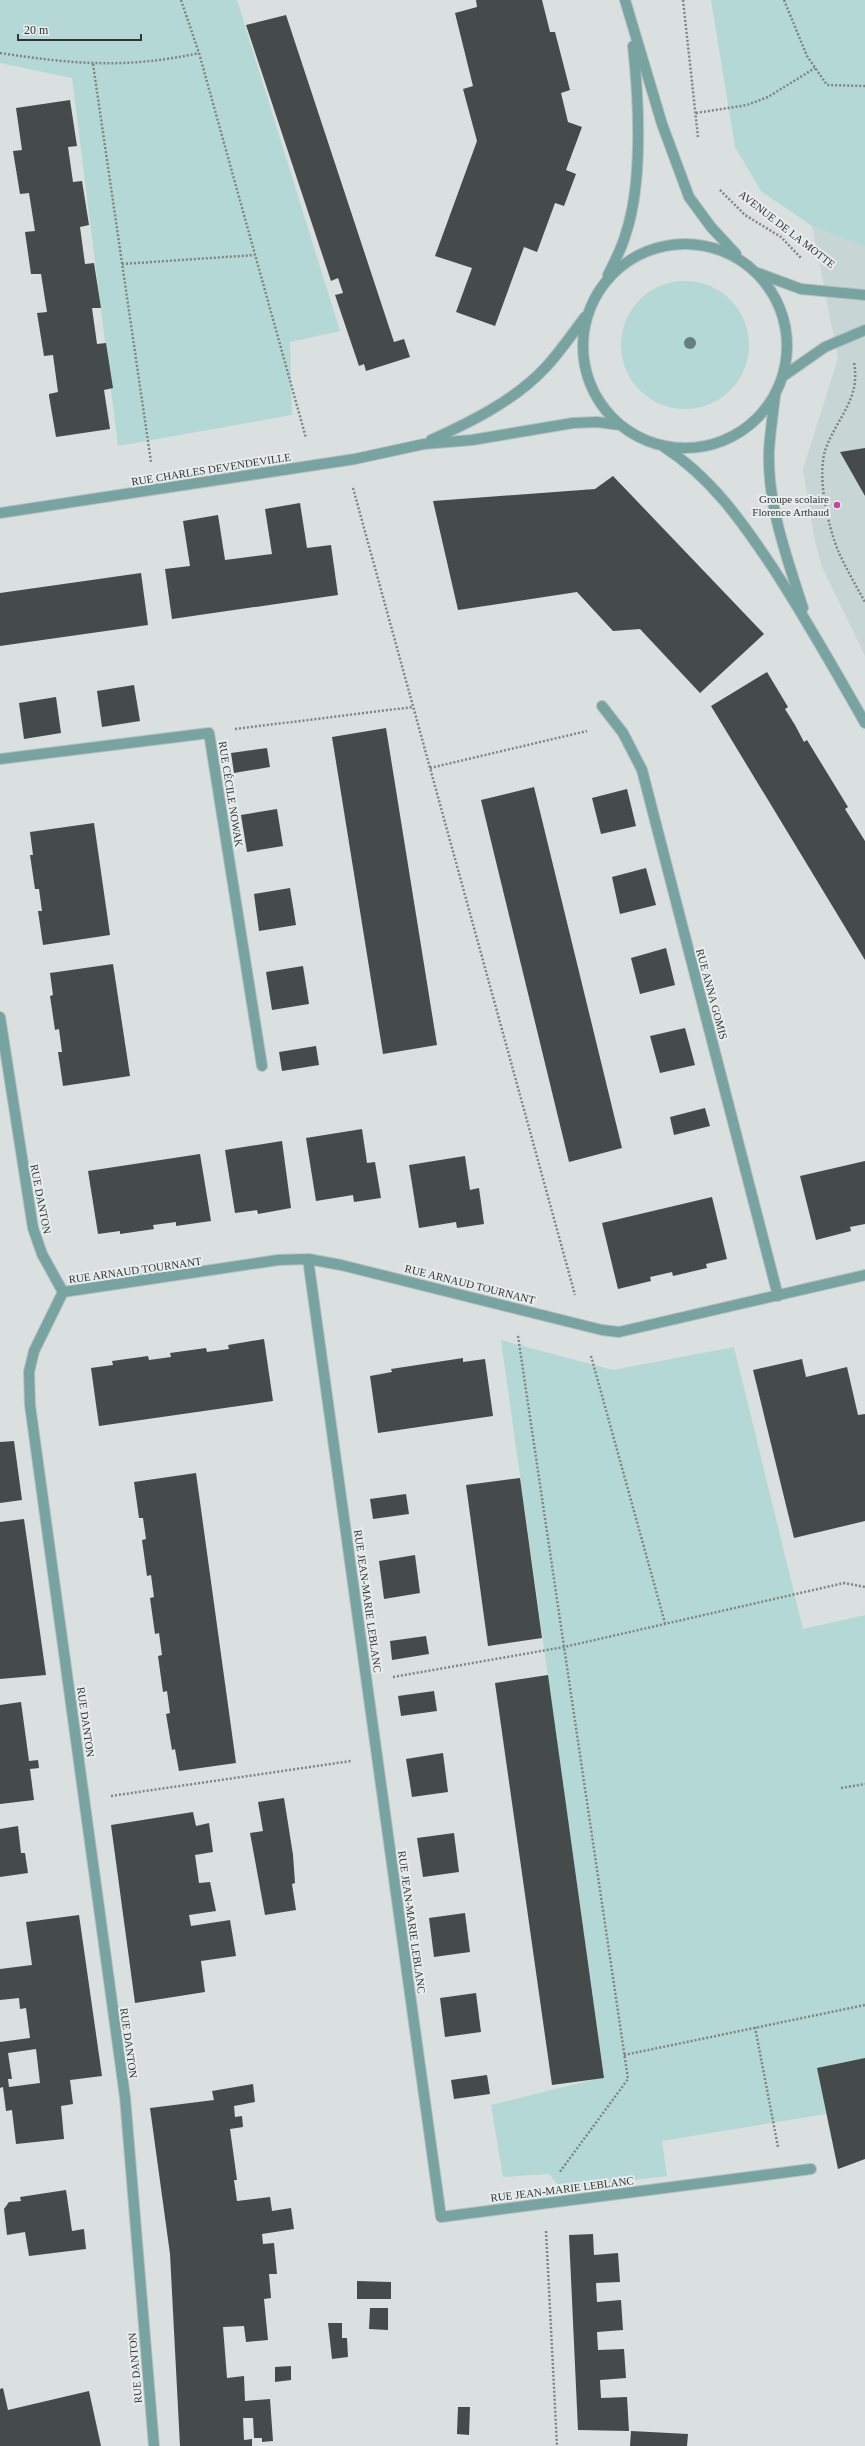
<svg xmlns="http://www.w3.org/2000/svg" width="865" height="2446" font-family="Georgia,serif">
<style>
.built{fill:#c7d6d5}
.green{fill:#b4d8d6}
.building{fill:#454a4a;fill-rule:evenodd}
.lines{fill:none;stroke-linecap:round;stroke-linejoin:round}
.minor-casing{stroke:#b8bebd;stroke-width:12}
.path{stroke:#808483;stroke-width:2.5;stroke-dasharray:2 2;stroke-linecap:butt}
.minor{stroke:#77a3a1;stroke-width:10}
.tree{fill:#66807f}
.poi-dot{fill:#c3499c;stroke:#e7edec;stroke-width:1.5}
.labels{text-anchor:middle;dominant-baseline:central;stroke-width:4;stroke-linejoin:round;paint-order:stroke}
.street-label{font-size:11px;fill:#323434;stroke:#e7edec}
.poi-label{font-size:11px;fill:#323434;stroke:#e7edec;text-anchor:end}
</style>
<rect width="100%" height="100%" fill="#dae0df"/>
<!-- built -->
<path class="built" d="M812,226l53,21v409l-43,-89 -7,-26 -12,-72 35,-111z"/>
<!-- green -->
<path class="green" d="M0,0h237l103,331 -50,11 2,73 -174,31 -46,-368 -72,-15z
M711,0h154v247l-53,-21 -51,-35 -26,-44z
M621 345a64 64 0 1 1 128 0a64 64 0 1 1-128 0Z
M501,1340l112,30 121,-23 69,282 62,-14v544l-27,10 -12,-55 -164,27 5,35 -106,13 -12,-15 -46,3 -12,-72 113,-28z"/>
<!-- building -->
<path class="building" d="M476,0h66l8,32h5l15,58 -9,3 7,29 14,5 -16,43 10,4 -12,32 -9,-3 -18,49 -13,-5 -29,79 -39,-14 16,-44 -37,-12 42,-115 -14,-52 10,-3 -18,-73 22,-6z
M286,15l108,327 10,-3 6,18 -44,14 -2,-7 -5,2 -24,-71 8,-2 -5,-15 -7,3 -85,-256z
M70,100l7,46 -9,1 5,35 9,-1 7,44 -9,2 5,37 9,-1 7,45h-9l5,36 9,-1 7,45 -9,2 6,39 -54,8 -7,-41v-2l9,-2 -5,-37 -9,1 -7,-43 10,-1 -6,-38h-10l-6,-42 10,-1 -6,-38 -9,1 -7,-43 9,-1 -6,-42z
M865,448v48l-25,-44z
M613,476l151,158 -64,59 -60,-64 -27,2 -36,-39 -119,18 -25,-109 162,-12z
M300,503l7,45 24,-3 7,50 -166,24 -7,-50 25,-3 -7,-45 35,-6 7,45 47,-6 -7,-45z
M141,573l7,52 -148,21v-53z
M767,672l21,35 -3,2 10,16 9,17 3,-2 41,67 -3,2 20,32v119l-154,-254z
M134,685l6,36 -38,6 -5,-36z
M56,697l5,36 -37,6 -5,-36z
M386,728l51,317 -54,9 -51,-317z
M267,748l3,19 -36,6 -3,-20z
M534,787l88,361 -53,14 -88,-362z
M627,789l9,37 -35,8 -9,-36z
M277,809l6,37 -36,6 -6,-37z
M94,823l16,112 -67,10 -5,-34h4l-3,-22h-4l-5,-34h3l-3,-23z
M646,868l10,37 -36,9 -8,-37z
M290,888l6,37 -37,6 -5,-37z
M666,948l9,37 -35,9 -9,-36z
M113,964l17,112 -67,10 -5,-34h4l-3,-23 -4,1 -5,-34 3,-1 -3,-22z
M303,966l6,38 -37,6 -6,-38z
M685,1028l10,37 -35,8 -10,-37z
M316,1046l3,19 -37,6 -3,-19z
M705,1108l5,18 -36,9 -4,-18z
M362,1129l5,34 8,-1 6,36 -27,4 -1,-7 -37,6 -10,-63z
M282,1141l9,67 -33,6 -1,-4 -22,3 -10,-63z
M200,1154l11,67 -35,5v-4l-23,3 1,4 -34,5v-3l-22,3 -10,-63z
M465,1156l5,34 9,-2 5,36 -27,4 -1,-6 -37,6 -10,-63z
M865,1161v63l-15,3 1,4 -35,9 -16,-64z
M712,1197l15,62 -21,5 1,4 -34,8 -1,-4 -22,5 1,4 -33,8 -16,-66z
M264,1339l9,62 -174,25 -8,-58 22,-3 -1,-4 36,-5 1,4 22,-3 -1,-4 36,-5 1,4 22,-3 -1,-4z
M463,1358v4l22,-3 8,57 -115,17 -8,-57 22,-4 -1,-3z
M802,1359l4,18 41,-10 11,48 7,-1v107l-71,17 -41,-168z
M14,1441l8,59 -22,3v-61z
M196,1473l40,290 -57,8 -4,-22 -3,1 -6,-36 4,-1 -3,-22 -4,1 -5,-36 4,-1 -3,-22 -4,1 -5,-36 4,-1 -3,-22 -4,1 -5,-36 4,-1 -3,-21h-4l-5,-36z
M520,1478l22,160 -54,8 -22,-161z
M406,1494l3,20 -36,5 -3,-20z
M24,1519l22,156 -46,4v-157z
M415,1555l5,38 -36,6 -5,-38z
M426,1636l3,18 -37,6 -2,-19z
M548,1675l56,403 -52,7 -57,-402z
M434,1691l3,20 -36,5 -3,-20z
M21,1702l8,59 9,-1 1,8 -9,1 4,31 -34,4v-99z
M443,1753l5,39 -36,5 -6,-38z
M284,1798l9,57 2,28 -3,1 4,26 -31,5 -15,-82 13,-2 -5,-29z
M193,1812l3,14 13,-3 4,29 -18,3 4,28 11,-1 6,29 -27,4 2,11 39,-6 6,36 -35,5 4,31 -70,11 -24,-178z
M18,1826l3,27h4l3,20 -28,4v-48z
M454,1833l5,39 -36,5 -6,-39z
M465,1913l5,39 -36,5 -5,-39z
M79,1915l23,161 -32,4 3,24 -12,2 3,33 -48,5 -4,-34 -6,1 -3,-24 -3,1v-46l30,-4 -4,-30 -6,1 -1,-11 -19,2v-31l32,-4 -6,-43zM36,2049l4,34 -31,4 -1,-8h4l-4,-26z
M476,1993l5,39 -36,5 -5,-39z
M865,2058v101l-27,10 -21,-101z
M487,2075l3,19 -36,5 -3,-19z
M253,2084l2,18 -21,4 1,11 7,-1 1,11 -13,2 7,51h-3l3,21 33,-4 2,14 19,-3 3,21 -32,5 1,10 11,-1 3,31h-8l2,24 -7,1 4,41 -22,2 -2,-16 -21,1 4,51 17,-2 1,25 25,-2 3,42 -11,1v-4h-8l-1,-20h-10l1,22 8,-1v7h-72l-10,-192 -20,-146 64,-8 -2,-9z
M66,2190l6,41 12,-2 2,20 -57,7 -4,-24 -18,3 -3,-26 5,-7 12,-1 -1,-4z
M593,2234l1,21 24,-2 2,29 -24,1 1,19 24,-2 2,30 -26,2 1,18 26,-1 2,29 -26,2 1,18 26,-1 2,34 -51,-1 -9,-195z
M357,2281l34,1v17h-34z
M370,2308h18v22l-19,-1z
M328,2323h14v15h5l1,19 -16,2z
M291,2366v14l-16,2v-15z
M3,2388l5,22 81,-19 12,55h-101v-57z
M458,2407h12l-1,28 -12,-1z
M631,2431l57,3 -1,12h-57z"/>
<g class="lines">
<!-- minor casing -->
<g class="minor-casing">
<path id="minor" d="M625,0l37,124 27,73 22,30 25,27
M583 346a102 102 0 1 1 204 0a102 102 0 1 1-204 0Z
M758,273l43,16 64,6
M608,275c7,-14 14,-27 18,-42 17,-51 13,-133 7,-187
M782,377l43,-30 40,-17
M775,396c-2,18 -5,37 -6,55 -2,53 18,107 34,157
M431,440c40,-18 84,-40 114,-72 15,-16 27,-34 40,-51
M664,447c47,30 79,76 109,121 33,51 62,102 92,155
M0,513l355,-54 69,-15 48,-4 101,-17 24,-1 23,3
M602,706l21,27 19,37 136,526
M0,759l209,-26 53,333
M0,1017l33,211 9,26 21,38
M308,1259l133,958 370,-48
M63,1292l-29,59 -5,21 1,33 95,692 29,349
M63,1292l215,-32 30,-1 33,6 261,65 17,2 246,-57"/>
</g>
<!-- path -->
<path class="path" d="M181,0l18,53 107,385
M683,0l15,137
M784,0l23,56 20,29 38,1
M0,53c72,11 127,16 199,0
M93,64l58,398
M696,113l51,-8 21,-8 47,-29
M720,190l25,25 36,22 21,22
M122,264l133,-9
M854,363c7,35 -17,55 -28,85 -10,27 2,79 13,105 8,17 17,33 26,49
M353,488l222,807
M235,729l178,-22
M430,768l157,-37
M518,1336l110,743 -69,94
M591,1356l74,267
M393,1677l171,-30 280,-64 21,4
M841,1788l24,-4
M111,1796l240,-35
M755,2027l23,120
M624,2055l241,-50
M546,2231l11,215"/>
<!-- minor -->
<use href="#minor" class="minor"/>
</g>
<!-- trees -->
<circle class="tree" cx="690" cy="343" r="6"/>
<!-- markers -->
<circle class="poi-dot" cx="837" cy="505" r="4"/>
<g class="labels">
<!-- street labels -->
<g class="street-label">
<text transform="translate(787 229) rotate(38)">AVENUE DE LA MOTTE</text>
<text transform="translate(211 469) rotate(-9)">RUE CHARLES DEVENDEVILLE</text>
<text transform="translate(231 794) rotate(81)">RUE CÉCILE NOWAK</text>
<text transform="translate(712 994) rotate(75)">RUE ANNA GOMIS</text>
<text transform="translate(41 1199) rotate(79)">RUE DANTON</text>
<text transform="translate(135 1270) rotate(-8)">RUE ARNAUD TOURNANT</text>
<text transform="translate(470 1284) rotate(14)">RUE ARNAUD TOURNANT</text>
<text transform="translate(368 1601) rotate(82)">RUE JEAN-MARIE LEBLANC</text>
<text transform="translate(86 1722) rotate(82)">RUE DANTON</text>
<text transform="translate(412 1922) rotate(82)">RUE JEAN-MARIE LEBLANC</text>
<text transform="translate(129 2043) rotate(82)">RUE DANTON</text>
<text transform="translate(562 2189) rotate(-7)">RUE JEAN-MARIE LEBLANC</text>
<text transform="translate(135 2368) rotate(-95)">RUE DANTON</text>
</g>
<!-- poi labels -->
<g class="poi-label">
<text x="829" y="499">Groupe scolaire<tspan x="829" dy="13">Florence Arthaud</tspan></text>
</g>
</g>
<!-- scale -->
<path d="M18 34v6h123v-6" fill="none" stroke="#323434" stroke-width="2"/>
<text x="24" y="34" font-size="12" fill="#323434" stroke="#e7edec" stroke-width="3" paint-order="stroke">20 m</text>
</svg>
